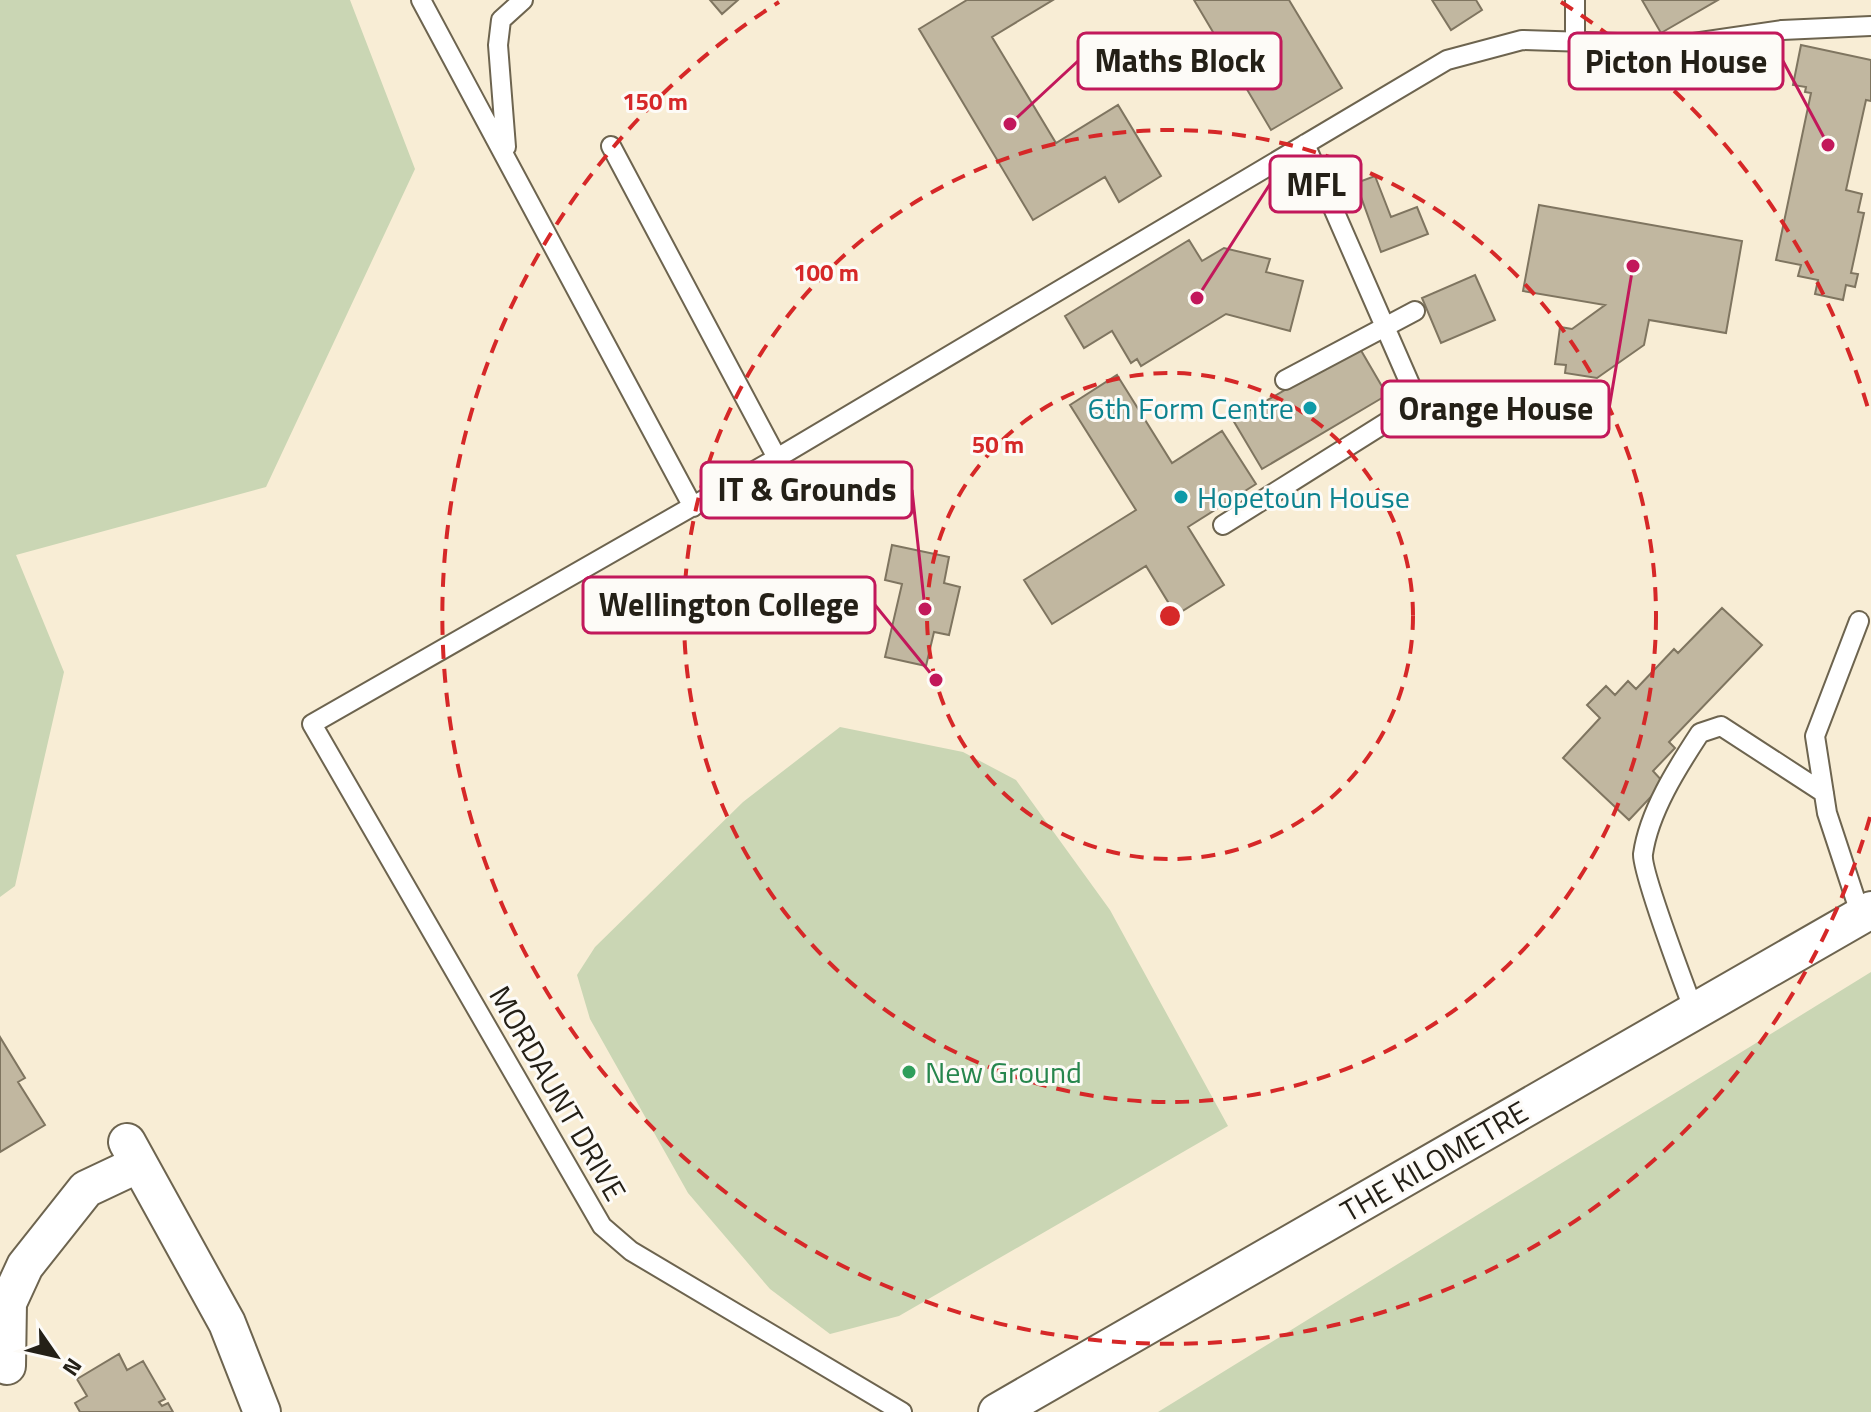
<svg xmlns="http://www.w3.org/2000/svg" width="1871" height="1412" font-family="'Titillium Web',sans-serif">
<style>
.green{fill:#cad6b4}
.building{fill:#c1b7a0;stroke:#7f7560;stroke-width:2}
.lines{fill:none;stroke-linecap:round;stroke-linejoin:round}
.lane-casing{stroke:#6d644f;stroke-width:22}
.street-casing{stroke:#6d644f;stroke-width:40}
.lane{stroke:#fff;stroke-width:18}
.street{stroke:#fff;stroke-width:36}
.ring{fill:none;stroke:#d62828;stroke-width:4;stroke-dasharray:14 10}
.culture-dot{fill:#0f9aa8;stroke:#fdfbf7;stroke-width:3}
.leisure-dot{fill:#2e9e5b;stroke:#fdfbf7;stroke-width:3}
.labels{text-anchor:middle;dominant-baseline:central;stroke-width:6;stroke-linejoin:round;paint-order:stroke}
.culture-label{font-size:30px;fill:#0d838f;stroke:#fdfbf7;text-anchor:end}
.leisure-label{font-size:30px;fill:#27864d;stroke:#fdfbf7;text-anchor:start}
.street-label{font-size:30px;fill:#242017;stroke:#fdfbf7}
.centre{fill:#d62828;stroke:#fdfbf7;stroke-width:4}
.ring-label{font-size:24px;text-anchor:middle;font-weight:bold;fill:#d62828;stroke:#fdfbf7;stroke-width:6;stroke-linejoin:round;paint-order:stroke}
.leader{fill:none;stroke:#c2185b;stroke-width:3}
.callout-dot{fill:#c2185b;stroke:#fdfbf7;stroke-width:3}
.callout{fill:#fdfbf7;stroke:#c2185b;stroke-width:3}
.callout-label{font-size:32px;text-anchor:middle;font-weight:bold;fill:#242017}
</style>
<rect width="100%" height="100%" fill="#f8edd5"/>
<!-- green -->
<path class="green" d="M0,0h350l65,169 -149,318 -250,68 48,117 -49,214 -15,11z
M840,727l123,25 53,28 94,130 118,216 -329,190 -69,18 -60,-45 -82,-96 -98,-174 -13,-44 18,-28 148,-145z
M1871,972v440h-713z"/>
<!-- building -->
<path class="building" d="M710,0h28l-16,14z
M967,0h86l-61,37 64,106 62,-38 43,71 -42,26 -14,-25 -72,43 -114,-191z
M1194,0h95l53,88 -71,42z
M1432,0h44l6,10 -31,20z
M1642,0h76l-57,33z
M1801,45l70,15v41l-5,-1 -20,90 16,4 -4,18 6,1 -13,60 7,1 -3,13 -9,-2 -3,15 -28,-6 3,-14 -20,-4 3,-11 -25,-5 35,-167 -6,-1 1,-5 -13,-2z
M1375,176l16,41 26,-10 11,27 -47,18 -25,-69z
M1539,205l203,36 -16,92 -77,-13 -5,25 -47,33 -32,-5 1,-8 -11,-1 5,-37 12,2 33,-24 -82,-14z
M1189,240l13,21 22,-13 46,11 -4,13 37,9 -13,50 -64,-17 -85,52 -4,-7 -6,4 -19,-32 -28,17 -19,-32z
M1475,275l20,45 -54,23 -19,-45z
M1359,347l28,48 -125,74 -29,-49z
M1117,375l55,88 50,-32 34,53 -68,43 36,58 -48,30 -30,-49 -94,58 -28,-44 112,-70 -66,-105z
M892,545l57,12 -5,26 16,4 -11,48 -15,-3 -8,34 -41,-9 17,-73 -17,-4z
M1722,608l40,37 -93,97 6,6 -22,23 11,12 -35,37 -66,-62 37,-40 -13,-13 19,-19 9,9 13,-14 8,8 38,-40 4,4z
M0,1037l25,41 -7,4 27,43 -45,27z
M119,1354l8,16 16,-9 22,38 -6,3 3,4 6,-3 5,9h-93l-5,-9 12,-7 -10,-17z"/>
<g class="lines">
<!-- lane casing -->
<g class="lane-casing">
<path id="lane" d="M421,0l272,507
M1575,42v-42
M611,146l166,312 670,-398 75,-20 158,5 102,-15 89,-4
M506,147l-8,-102 3,-25 22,-20
M1285,380l130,-69
M777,458l-465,266 290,502 29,25 271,161
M1223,525l175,-110 12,-31 -105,-240
M1859,621l-44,115 12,77 34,103
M1694,1011c-9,-24 -53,-141 -51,-157 6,-42 34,-86 57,-121l21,-7 103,67"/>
</g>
<!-- street casing -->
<g class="street-casing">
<path id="street" d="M127,1142l100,181 35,89
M7,1366l1,-63 17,-37 61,-77 53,-25
M997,1412l874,-502"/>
</g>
<!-- lane -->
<use href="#lane" class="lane"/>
<!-- street -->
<use href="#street" class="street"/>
</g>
<!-- distance rings -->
<g class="ring">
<circle cx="1170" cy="616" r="243"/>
<circle cx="1170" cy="616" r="486"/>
<path d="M1870 817A728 728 0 1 1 779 2M1561 2A728 728 0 0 1 1870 415"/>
</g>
<!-- markers -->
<g class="culture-dot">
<circle cx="1310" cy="408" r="8"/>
<circle cx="1181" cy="497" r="8"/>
</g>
<circle class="leisure-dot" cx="909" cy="1072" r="8"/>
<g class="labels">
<!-- culture labels -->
<g class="culture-label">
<text x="1294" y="408">6th Form Centre</text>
<text x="1197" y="497" text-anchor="start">Hopetoun House</text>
</g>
<!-- leisure labels -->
<g class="leisure-label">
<text x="925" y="1072">New Ground</text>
</g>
<!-- street labels -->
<g class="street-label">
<text transform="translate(558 1093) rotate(60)">MORDAUNT DRIVE</text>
<text transform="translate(1434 1161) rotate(-30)">THE KILOMETRE</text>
</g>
</g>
<circle cx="1170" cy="616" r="12" class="centre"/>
<g class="ring-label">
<text x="655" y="110">150 m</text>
<text x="826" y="281">100 m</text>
<text x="998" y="453">50 m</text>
</g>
<!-- callouts -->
<path class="leader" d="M1010 124L1078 61M1828 145L1783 61M1197 298L1270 184M1633 266L1609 409M925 609L912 490M936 680L875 605"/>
<g class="callout-dot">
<circle cx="1010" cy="124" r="8"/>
<circle cx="1828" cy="145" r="8"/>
<circle cx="1197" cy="298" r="8"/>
<circle cx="1633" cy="266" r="8"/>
<circle cx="925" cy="609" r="8"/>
<circle cx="936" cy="680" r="8"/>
</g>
<g class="callout">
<rect x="1078" y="33" width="203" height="56" rx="8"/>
<rect x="1569" y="33" width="214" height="56" rx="8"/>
<rect x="1270" y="156" width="91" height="56" rx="8"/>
<rect x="1382" y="381" width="227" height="56" rx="8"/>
<rect x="701" y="462" width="211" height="56" rx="8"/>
<rect x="583" y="577" width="292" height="56" rx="8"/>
</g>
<g class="callout-label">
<text x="1180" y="72">Maths Block</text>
<text x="1676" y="73">Picton House</text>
<text x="1316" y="196">MFL</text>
<text x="1496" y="420">Orange House</text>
<text x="807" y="501">IT &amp; Grounds</text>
<text x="729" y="616">Wellington College</text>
</g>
<!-- north arrow -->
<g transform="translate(56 1356) rotate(124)" stroke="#fdfbf7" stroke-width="6" paint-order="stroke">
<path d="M0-6L14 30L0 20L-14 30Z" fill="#242017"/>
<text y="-12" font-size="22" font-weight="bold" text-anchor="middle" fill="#242017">N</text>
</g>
</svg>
